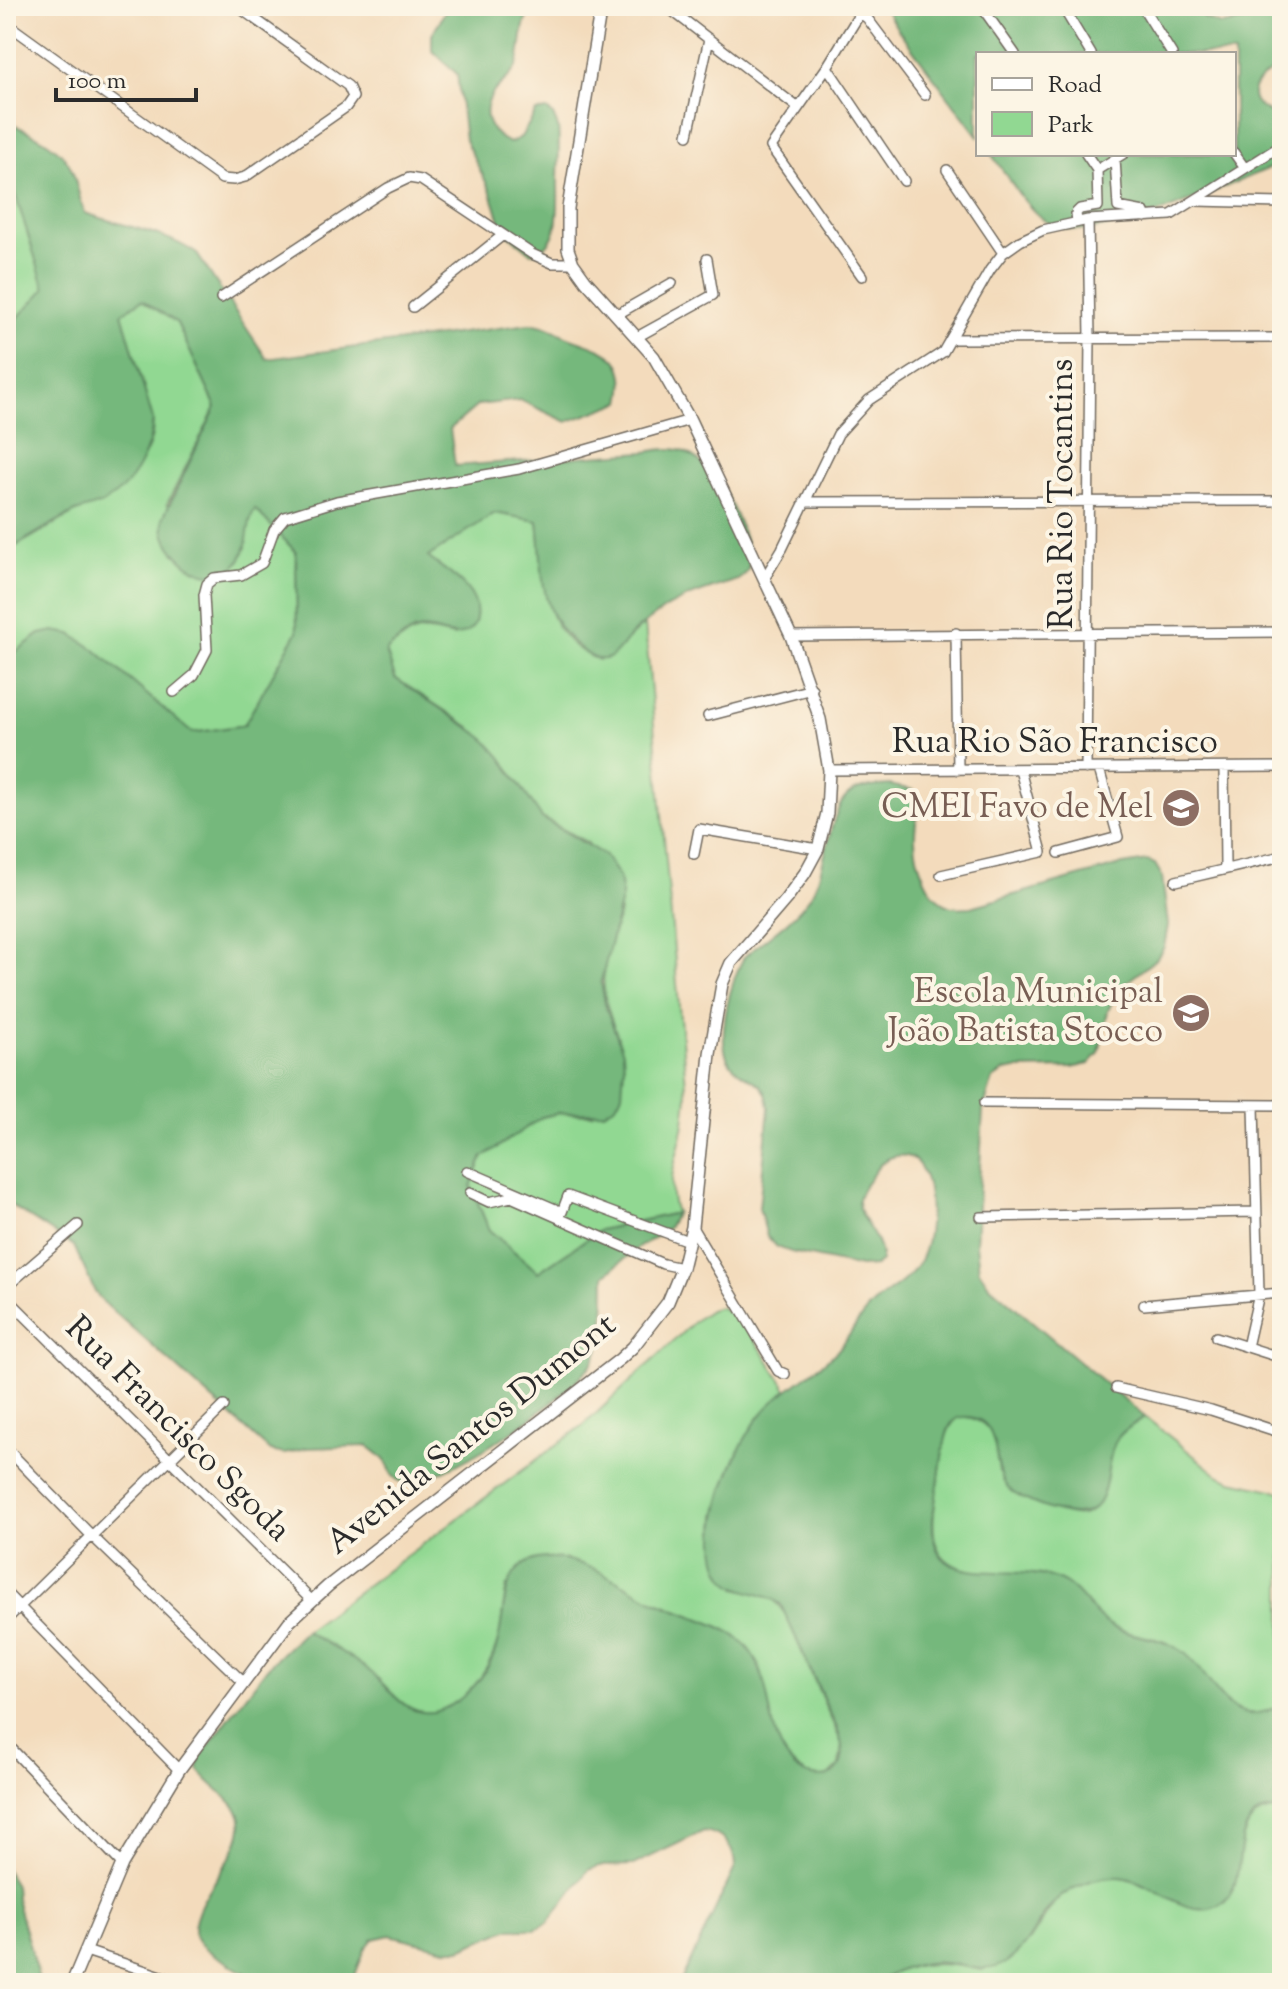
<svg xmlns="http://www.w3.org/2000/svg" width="1288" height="1989" font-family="'Sorts Mill Goudy',serif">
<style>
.green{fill:#91d892;stroke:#5e825e;stroke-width:2}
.forest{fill:#74b87c;stroke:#507254;stroke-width:2}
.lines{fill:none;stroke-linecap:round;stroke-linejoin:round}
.minor-casing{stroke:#71695e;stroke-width:12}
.tertiary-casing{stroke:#71695e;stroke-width:14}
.minor{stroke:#fff;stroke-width:9}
.tertiary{stroke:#fff;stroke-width:11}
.labels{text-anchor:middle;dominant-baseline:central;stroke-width:8;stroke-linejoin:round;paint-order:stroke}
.street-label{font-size:34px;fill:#2b2b2b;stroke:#fcf5e5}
.education-label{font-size:34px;fill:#785e54;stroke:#fcf5e5;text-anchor:end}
</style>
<rect width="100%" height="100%" fill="#fcf5e5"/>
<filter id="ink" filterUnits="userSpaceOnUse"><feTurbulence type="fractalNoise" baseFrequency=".0125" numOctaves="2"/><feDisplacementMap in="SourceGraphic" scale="16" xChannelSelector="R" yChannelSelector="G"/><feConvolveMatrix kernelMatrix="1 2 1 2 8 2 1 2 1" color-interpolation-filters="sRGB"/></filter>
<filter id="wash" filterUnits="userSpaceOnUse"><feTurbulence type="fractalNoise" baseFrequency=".006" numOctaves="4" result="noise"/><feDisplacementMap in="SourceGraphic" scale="32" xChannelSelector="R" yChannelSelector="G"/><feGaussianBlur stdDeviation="1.8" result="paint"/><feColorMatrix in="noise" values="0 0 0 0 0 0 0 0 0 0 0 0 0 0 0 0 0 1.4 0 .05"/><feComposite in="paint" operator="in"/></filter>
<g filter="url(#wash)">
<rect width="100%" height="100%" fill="#f3dbbc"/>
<!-- green -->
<path class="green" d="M6,183l7,4 33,102 -40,41z
M142,300l35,23 39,84 -49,97 79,43 1,-23 8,-16 41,44 1,81 -53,93 -53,7 -97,-84 -23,-15h-31l-34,25v-107l70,-40 28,-10 43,-51 5,-15 1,-16 -31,-107z
M495,513l43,8c7,53 -2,115 61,139 20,-7 30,-24 46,-36l42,472c-1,11 -2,22 -4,33 -6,30 -18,53 -7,84l-76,17 -62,42 -49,-42 -18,-44 12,-29 59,-40 17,-4 33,1 26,-77c-23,-54 -16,-71 2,-125l-32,-69 -46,-25 -72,-91 -75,-49 -9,-27c31,-23 29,-24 68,-15l-10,-66 -17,-13z
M719,1307c27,10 51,58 68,82l-32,34 -32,66 -7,26 -1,16 21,57 36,9 14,18 56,129 -3,22 -9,9 -8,3 -15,-3 -10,-7 -11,-11 -10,-18 -23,-83 -14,-16 -19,-13 -63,-25 -91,-42 -59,26c-5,20 -4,42 -11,61 -9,29 -45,77 -80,64 -17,-6 -29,-25 -43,-36 -20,-17 -46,-30 -68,-44l280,-207 113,-106 12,-8z
M961,1416c34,4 35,26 38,56 15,9 55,38 69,42 42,12 36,-54 48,-74 7,-10 19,-17 29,-23l73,58 14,6 50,11v212c-61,36 -70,-42 -115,-61 -18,-8 -39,-7 -57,-18 -20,-11 -29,-34 -50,-44 -19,-10 -39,-7 -59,-7 -77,-2 -72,-36 -62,-98 4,-19 3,-49 22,-60z
M1282,1810v173h-405c34,-24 67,-21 105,-13l48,-30 25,-39 21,-15 19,-7 23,-3 18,5 49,23 39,-2c25,-29 2,-95 58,-92z"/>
<!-- forest -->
<path class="forest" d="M448,6h87c-17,17 -11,38 -18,59 -5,13 -17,17 -24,28 -14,21 -4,42 17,50l11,-6 15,-25 11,-2 6,5 5,12c2,20 0,38 0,57 0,23 4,65 -27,69l-28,-23 -13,-40 -25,-50 -8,-66 -25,-24v-15z
M883,6h321v12l17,7 61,-10v50c-7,5 -17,9 -23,16 -17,19 6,32 23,36v46c-50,19 -191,91 -237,58 -22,-16 -38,-46 -54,-67h243v-100h-256v82l-79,-105z
M6,121c22,11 56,23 66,49 5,13 7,29 13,43 37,13 79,18 112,41l70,105 262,-35c18,0 26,8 42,14 36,13 61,18 50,64l-54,20 -47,-22 -42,5 -28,24 5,37 189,-14c15,-2 29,-6 43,1 14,7 29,23 36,36 9,17 33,65 24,83 -2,2 -7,7 -9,8 -24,8 -54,16 -75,30 -11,8 -24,16 -33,26 -7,7 -13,19 -21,22 -11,4 -20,-2 -28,-9 -45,-35 -37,-77 -43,-128l-43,-8 -67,44c18,15 53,32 48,61 -1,9 -6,14 -15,16 -15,4 -29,-8 -44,-4 -10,2 -22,14 -31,21l9,27 88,59 18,20 41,61 62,37 15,22 3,19 -21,86 5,26 17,44 1,15 -2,27 -6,11 -12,7 -45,1 -17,4 -59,40 -12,29 18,44 49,42 62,-42 76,-17 -8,15 -33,22 -30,25c-1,27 2,61 -11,85 -17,33 -159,132 -194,121 -10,-4 -8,-11 -14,-19 -4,-6 -12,-11 -18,-16l-62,2 -21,6 -15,-3 -169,-151 -6,-8 -21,-46 -68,-44v-543l34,-25 14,-3 17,3 23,15 98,84 52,-8 53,-93 -1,-80 -41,-43c-7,12 -6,22 -9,36 -8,34 -40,37 -63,16 -14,-13 -21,-24 -20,-43l53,-111 -39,-84 -35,-23 -20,13 31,107c-2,31 -20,66 -48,82 -9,5 -20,6 -29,10 -25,11 -47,26 -70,40v-222l39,-41 -32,-102 -7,-4z
M889,785l24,5c9,15 1,31 2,49 0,20 12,57 32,66 7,4 16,2 24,2l146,-41 30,-5 8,3 7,12 6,49 -4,22 -7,11 -40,32 -9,21 -9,42 -10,11 -18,4 -55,1 -11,2 -12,8 -10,31 -7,134 3,26 10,15 156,132c-10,6 -22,13 -28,22 -16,24 -1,77 -44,75 -16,0 -56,-15 -66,-27 -17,-22 -3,-71 -43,-70 -7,0 -11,3 -14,9 -8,15 -10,52 -14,71 -21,104 63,62 120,82 24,8 33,35 55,47 21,12 47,10 68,23 37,23 44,90 103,55v106c-66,-5 -22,84 -69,97 -34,10 -64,-31 -97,-30 -28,0 -58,16 -73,39 -11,18 -19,35 -38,47 -20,12 -38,2 -59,0 -24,-3 -49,6 -69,20h-197l55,-115c0,-20 -11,-34 -31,-37l-71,34 -34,1 -11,4 -40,53 -13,6h-28l-46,20h-15l-56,-14 -17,4 -8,10 -13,34c-20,0 -69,4 -85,0 -16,-5 -35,-18 -49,-26 -9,-5 -23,-14 -24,-26 0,-37 51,-75 47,-112 -2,-17 -33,-34 -43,-50l2,-12 67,-89 38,-37c23,13 46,25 67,42 14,12 27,33 46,38 14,4 28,-2 39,-10 18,-12 33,-33 39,-53 12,-36 0,-93 57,-90 37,2 74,30 106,45 18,8 38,14 56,22 72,29 38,101 80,142 14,13 44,16 47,-9 2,-11 -2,-20 -5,-30l-56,-123c-17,-15 -45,-10 -57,-29 -27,-42 12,-136 43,-168 21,-22 49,-36 71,-58 12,-13 19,-30 32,-43 14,-14 35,-23 46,-40 13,-18 15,-49 13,-70 -2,-19 -9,-46 -33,-41 -11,2 -17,9 -23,18 -5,7 -14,17 -15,26 -1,21 24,35 23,61l-6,5 -15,1 -69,-15 -14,-5 -10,-11 -8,-28 10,-100c-3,-33 -22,-24 -38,-44 -17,-21 0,-87 14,-108 20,-18 48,-35 64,-58 18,-26 19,-86 39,-103 11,-9 27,-8 41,-10z
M6,1870l9,15 1,14 24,84h-34z"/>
</g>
<g filter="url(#ink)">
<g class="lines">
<!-- minor casing -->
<g class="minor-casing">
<path id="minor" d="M666,6l131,101
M848,6l19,12 58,77
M981,6l34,48
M1062,6l29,48
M1142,6l30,48
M859,15l-32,52 -56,80 91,129
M6,23l216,156 12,1 11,-3 101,-70 7,-10 -5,-11 -111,-80
M827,67l77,114
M688,135l21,-96
M1234,153l10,14
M1086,154l11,16 26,-16
M1115,159l3,48 26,5 1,5
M947,170l56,83
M1196,201l86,2
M1077,222l-1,-9 4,-4 18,-3 -1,-36
M221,298l167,-110 21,-10 12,2 111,74 20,9h21
M413,307l90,-72
M616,315l56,-32
M637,337l76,-42 -6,-36
M952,339l330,-1
M804,502l478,-1
M764,579l18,-30 56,-115 31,-34 74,-48 47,-82 13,-17 17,-12 23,-11 45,-10 83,-5 111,-70
M956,633l2,137
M791,636l491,-4
M174,692l20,-17 13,-25 -3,-55 3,-11 7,-6 27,-3 21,-12 12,-33 11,-13 52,-16 182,-32 171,-49
M708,716l104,-27
M1224,768l1,100
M1086,769l4,-432 -2,-117
M829,770l453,-3
M1059,853l59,-16 -19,-68
M694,854l5,-25 119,20
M941,875l101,-23 -22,-82
M1176,881l106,-25
M984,1103l298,2
M467,1171l95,41 6,-16 120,45
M470,1193l19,9 22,-5 152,67 19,4
M981,1217l275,-5
M692,1227l86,144 7,3
M6,1287l72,-62
M6,1297l305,303
M1144,1305l138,-12
M1216,1337l66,21
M1247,1347l12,-53 -5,-188
M1116,1388l95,22 71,23
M6,1448l85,87 152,147
M6,1593l173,177
M6,1620l218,-214
M6,1743l116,121
M86,1951l96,32"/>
</g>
<!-- tertiary casing -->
<g class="tertiary-casing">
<path id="tertiary" d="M72,1983l50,-119 57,-94 110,-148 39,-36 292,-227 13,-12 35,-45 14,-34 10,-41 18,-173 12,-70 9,-21 55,-64 19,-26 13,-24 9,-36 2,-43 -9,-51 -29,-83 -101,-216 -36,-63 -68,-76 -13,-18 -5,-14v-41l33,-202"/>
</g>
<!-- minor -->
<use href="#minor" class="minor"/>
<!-- tertiary -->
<use href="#tertiary" class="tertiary"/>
</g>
</g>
<!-- icons -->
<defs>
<g id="school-disc" transform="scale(2)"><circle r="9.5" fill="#8d6e63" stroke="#fcf5e5"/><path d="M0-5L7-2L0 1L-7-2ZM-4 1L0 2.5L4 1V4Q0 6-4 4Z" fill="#fff"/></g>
</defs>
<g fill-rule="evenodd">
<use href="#school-disc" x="1181" y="808"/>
<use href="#school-disc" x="1191" y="1013"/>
</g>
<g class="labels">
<!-- street labels -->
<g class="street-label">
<text transform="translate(1063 494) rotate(-90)">Rua Rio Tocantins</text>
<text x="1055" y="743">Rua Rio São Francisco</text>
<text transform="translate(177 1430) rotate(45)">Rua Francisco Sgoda</text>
<text transform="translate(472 1435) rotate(-39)">Avenida Santos Dumont</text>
</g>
<!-- education labels -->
<g class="education-label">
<text x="1153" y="808">CMEI Favo de Mel</text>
<text x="1163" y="993">Escola Municipal<tspan x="1163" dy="39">João Batista Stocco</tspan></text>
</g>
</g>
<!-- margin -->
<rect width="1288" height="1989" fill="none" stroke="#fcf5e5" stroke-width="32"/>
<!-- legend -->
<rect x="976" y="52" width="260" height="104" fill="#fcf5e5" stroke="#a8a49b" stroke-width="2"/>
<rect x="992" y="78" width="40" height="12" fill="#ffffff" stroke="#a8a49b" stroke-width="2"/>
<text x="1048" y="92" font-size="24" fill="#2b2b2b">Road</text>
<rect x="992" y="112" width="40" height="24" fill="#91d892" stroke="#a8a49b" stroke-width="2"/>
<text x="1048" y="132" font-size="24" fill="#2b2b2b">Park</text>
<!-- scale -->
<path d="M56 88v12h140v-12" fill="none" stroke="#2b2b2b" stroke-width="4"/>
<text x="68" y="88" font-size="24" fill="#2b2b2b" stroke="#fcf5e5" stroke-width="6" paint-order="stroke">100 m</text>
</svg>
